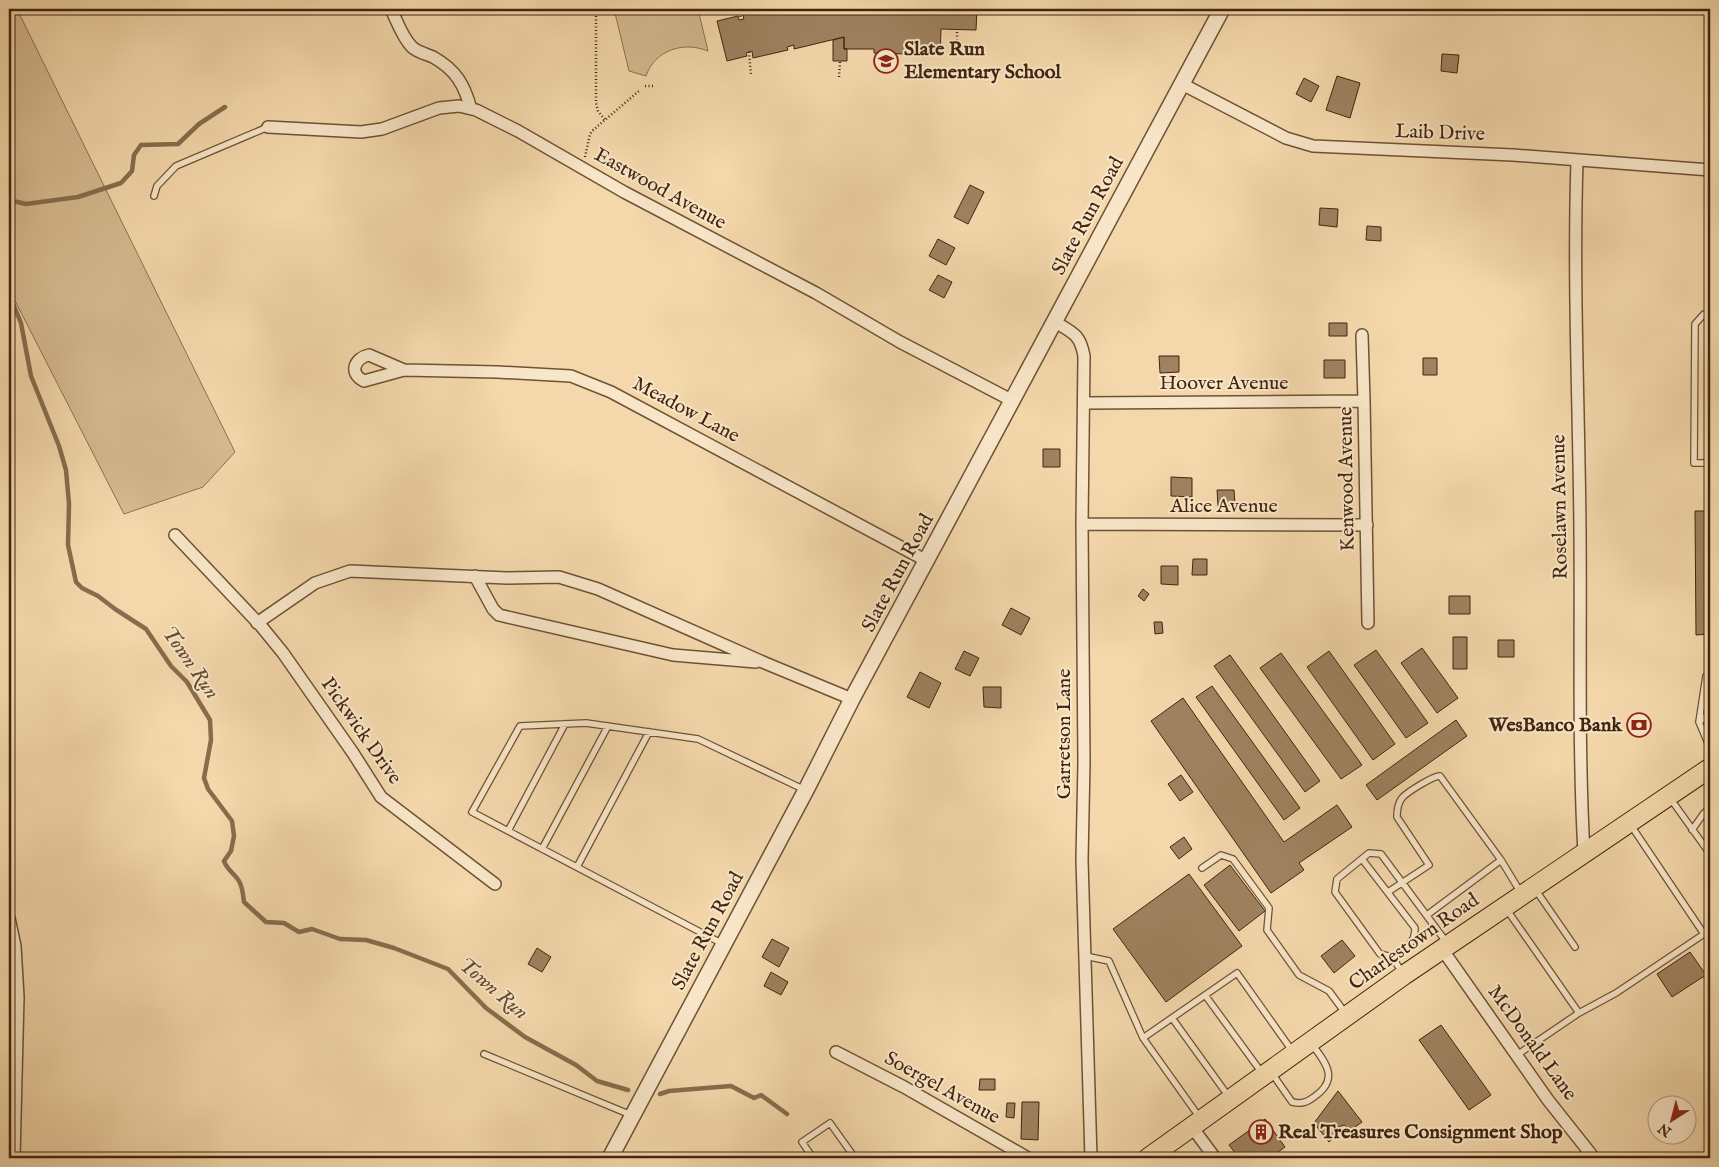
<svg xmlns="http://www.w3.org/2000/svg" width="1719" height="1167" font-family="'IM FELL English',serif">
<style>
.green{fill:#d6ba90;stroke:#8c7050}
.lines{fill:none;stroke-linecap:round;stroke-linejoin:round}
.stream{stroke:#886c4d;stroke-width:4.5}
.building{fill:#9f8260;stroke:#42250f}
.service-casing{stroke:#6e5236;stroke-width:8}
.minor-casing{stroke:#6e5236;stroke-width:14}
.tertiary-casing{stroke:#6e5236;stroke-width:18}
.primary-casing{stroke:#42250f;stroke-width:21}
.path{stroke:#42250f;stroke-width:2.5;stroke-dasharray:1 2.5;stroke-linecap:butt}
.service{stroke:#f8e6c8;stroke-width:5.5}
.minor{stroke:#f8e6c8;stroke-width:11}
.tertiary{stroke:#f8e6c8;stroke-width:15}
.primary{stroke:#f4d8ab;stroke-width:19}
.labels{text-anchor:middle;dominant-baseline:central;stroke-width:4;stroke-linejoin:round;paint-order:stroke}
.poi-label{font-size:20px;font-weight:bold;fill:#42250f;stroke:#f8e6c8;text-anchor:start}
.street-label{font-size:20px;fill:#42250f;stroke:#f8e6c8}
.water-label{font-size:21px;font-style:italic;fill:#65482e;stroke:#f8e6c8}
</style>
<rect width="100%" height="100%" fill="#f4d8ab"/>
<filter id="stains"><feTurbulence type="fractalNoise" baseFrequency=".004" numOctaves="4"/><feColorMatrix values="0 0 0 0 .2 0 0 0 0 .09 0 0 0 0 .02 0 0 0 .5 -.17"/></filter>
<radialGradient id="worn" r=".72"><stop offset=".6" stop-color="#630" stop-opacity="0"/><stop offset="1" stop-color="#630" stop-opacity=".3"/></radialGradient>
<!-- green -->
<path class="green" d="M9,9h8l218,443 -32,35 -79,27 -115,-225z
M614,9h84l10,42c-25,-10 -53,-1 -62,25l-17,-5z"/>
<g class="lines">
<!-- stream -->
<path class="stream" d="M9,200l17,4 52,-7 43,-14 11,-12 2,-16 7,-10 37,-1 21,-20 26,-17
M9,304l5,2 7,17 10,53 28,70 7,24 3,34 -1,41 8,37 6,6 16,8 17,13 31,20 25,37 16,16 23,38 1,20 -7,38 4,11 24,32 2,15 -3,15 -7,10c3,9 11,13 15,20 4,7 4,14 5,21l22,20 18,1 15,9 13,-3 28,10 26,1 28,8 54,21 38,39 39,29 51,28 21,16 31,9
M660,1094l9,-3 62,-5 23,12 7,-3 26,19"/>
</g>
<!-- building -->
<path class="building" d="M758,9h219l-1,21 -35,-1 -1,26 -66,-2v-4h-30v-12l-50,12v-4l-7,2 1,3 -35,8 -1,-7 -6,2 1,3 -20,5 -10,-40 21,-5 1,4 5,-1 -2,-7z
M844,37v12h3v12h-14v-21z
M1442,54l17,1 -2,18 -16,-2z
M1337,76l23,7 -10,35 -24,-8z
M1304,78l15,8 -8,16 -15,-8z
M970,185l14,7 -16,32 -14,-7z
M1320,208l18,1 -1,18 -18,-2z
M1367,226l14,1v14l-15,-1z
M938,239l17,9 -9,17 -17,-9z
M938,275l14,7 -8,16 -15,-8z
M1329,323h18v13h-18z
M1159,356h20v16l-19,1z
M1423,358h14v17h-14z
M1324,360h21v18h-21z
M1043,449h17v18h-17z
M1171,477l21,1v19l-21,-1z
M1217,490h17l1,15 -17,1z
M1695,511h15v123l-14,1z
M1193,559h14v16h-15z
M1161,566h17v19l-17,-1z
M1143,589l6,5 -5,7 -6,-5z
M1449,596h21v18h-21z
M1011,608l19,10 -9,17 -19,-10z
M1154,622h8l1,11 -8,1z
M1453,637h14v32h-14z
M1498,640h16v17h-16z
M1422,648l36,50 -21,15 -36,-50z
M1376,650l52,73 -22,15 -52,-73z
M964,651l15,7 -9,18 -15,-7z
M1329,651l66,93 -22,16 -66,-93z
M1281,653l81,112 -21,14 -81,-111z
M1230,655l90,126 -15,11 -91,-126z
M920,672l21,11 -12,25 -22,-11z
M1212,686l88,122 -16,12 -88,-123z
M983,687h18v21l-17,-1z
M1183,698l101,144 53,-37 15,22 -53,36 5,7 -33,23 -120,-172z
M1456,720l11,16 -90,64 -11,-15z
M1181,775l12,17 -13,9 -12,-17z
M1184,837l8,12 -13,10 -9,-12z
M1230,865l35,46 -26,20 -35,-46z
M1189,874l53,72 -76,56 -53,-73z
M772,939l17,9 -10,19 -17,-10z
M1342,940l13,16 -21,17 -13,-17z
M537,948l14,9 -9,15 -14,-8z
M1690,952l16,23 -34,22 -15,-23z
M771,972l17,10 -7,13 -17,-9z
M1441,1025l50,70 -22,15 -50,-70z
M980,1079h15v11h-16z
M1338,1091l24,31 -11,8 -7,-5 -11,4 5,5 -9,8 -15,-19z
M1022,1102h17l-1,38 -17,-1z
M1007,1103h8l-1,15 -8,-1z
M1265,1119l20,28 -15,11h-31l-10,-13z"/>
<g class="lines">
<!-- service casing -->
<g class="service-casing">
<path id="service" d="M154,196l3,-10 19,-20 92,-39
M1710,314h-6l-9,10 -1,139h16
M1710,673l-4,3 -7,46 11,26
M1699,722l11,-9
M1670,798l40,56
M1630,824l74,110
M1692,830l12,-17 6,-5
M508,831l57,-107
M542,849l66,-123
M1362,859l53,69c0,17 -11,21 -23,29
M1501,860l20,33
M577,867l72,-135
M1202,868l19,-13 12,4 36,49 -2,22 32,45 30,16 17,23
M1535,889l40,58
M1388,892l41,-27 -32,-48c0,-6 1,-14 5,-19 5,-6 31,-22 38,-22l61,84 -74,55
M1507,910l72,103 -62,42
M723,944l-251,-132 48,-86 66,-3 112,16 107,51
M1085,956l24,5 34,77 94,-65 56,79
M1402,972l-10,-15 -12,-3 -45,-62 2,-13 32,-26 12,1 66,89
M1205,995l57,78
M1579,1013l37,-20 88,-59h6
M1172,1018l57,79
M1143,1038l57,80
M484,1054l147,61
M1271,1072l21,30c9,2 14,1 22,-5 26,-18 12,-34 -3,-54
M813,1158l-11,-16 28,-19 25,35"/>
</g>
<!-- minor casing -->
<g class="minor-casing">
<path id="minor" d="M391,9c6,12 11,28 21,38 5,5 14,7 21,10 23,13 31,27 38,52
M1182,84l104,54 27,8 200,9 197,15
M268,127l93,5 21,-3 57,-21 20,-2 17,4 42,21 106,61 192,101 84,49 113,59
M1577,161c-4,123 2,247 3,370 1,107 -2,215 4,322
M1055,322c19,11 25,13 29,34l-2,168 2,238 -2,98 9,298
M1362,335l2,66 4,222
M369,355l35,15 -40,11c-16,-8 -9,-23 5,-26z
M404,370l93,2 74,4 40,16 316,169
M1084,403l280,-2
M1082,524l285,1
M175,535l86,91 22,27 70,100 28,44 114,87
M475,576l18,33 6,6 174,40 83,7
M257,623l58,-40 35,-12 157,7 52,-1 39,12 167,74 87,36
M9,918l6,28 3,51 -4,161
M1442,949l106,151 46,58
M836,1052l68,35 124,71
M1192,1127l23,31"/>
</g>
<!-- tertiary casing -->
<g class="tertiary-casing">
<path id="tertiary" d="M610,1158l196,-368 46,-91 370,-690"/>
</g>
<!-- primary casing -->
<g class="primary-casing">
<path id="primary" d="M1148,1158l256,-183 306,-207"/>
</g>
<!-- path -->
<path class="path" d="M596,9v94l2,8 7,9
M739,9l2,10
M749,52l2,23
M957,54v-24
M839,77l1,-16
M645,86h10
M585,157l5,-23 2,-3 47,-40"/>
<!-- service -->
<use href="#service" class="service"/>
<!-- minor -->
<use href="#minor" class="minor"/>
<!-- tertiary -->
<use href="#tertiary" class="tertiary"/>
<!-- primary -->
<use href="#primary" class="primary"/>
</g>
<!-- icons -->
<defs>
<g id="school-ring" transform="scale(1.25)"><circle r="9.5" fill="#f8e6c8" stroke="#8f2418" stroke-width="1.5"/><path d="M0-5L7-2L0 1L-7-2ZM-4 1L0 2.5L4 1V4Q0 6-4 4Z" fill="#8f2418"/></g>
<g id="bank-ring" transform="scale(1.25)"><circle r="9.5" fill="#f8e6c8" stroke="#8f2418" stroke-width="1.5"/><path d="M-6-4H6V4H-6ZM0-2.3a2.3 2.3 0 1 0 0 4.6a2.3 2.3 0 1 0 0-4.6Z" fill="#8f2418"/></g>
<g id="building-ring" transform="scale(1.25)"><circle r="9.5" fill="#f8e6c8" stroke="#8f2418" stroke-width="1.5"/><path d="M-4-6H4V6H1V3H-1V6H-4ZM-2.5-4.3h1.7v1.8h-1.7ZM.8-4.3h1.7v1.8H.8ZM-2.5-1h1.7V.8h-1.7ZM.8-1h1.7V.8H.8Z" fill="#8f2418"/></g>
</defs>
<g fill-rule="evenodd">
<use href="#school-ring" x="886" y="61"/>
<use href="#bank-ring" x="1639" y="725"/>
<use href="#building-ring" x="1261" y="1132"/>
</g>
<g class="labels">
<!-- poi labels -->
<g class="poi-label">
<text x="904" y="49">Slate Run<tspan x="904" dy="23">Elementary School</tspan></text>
<text x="1622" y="725" text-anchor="end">WesBanco Bank</text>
<text x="1278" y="1132">Real Treasures Consignment Shop</text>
</g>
<!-- street labels -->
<g class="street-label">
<text transform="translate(1440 133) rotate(2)">Laib Drive</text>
<text transform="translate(660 189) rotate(29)">Eastwood Avenue</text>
<text transform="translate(1088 216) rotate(-62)">Slate Run Road</text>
<text x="1224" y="383">Hoover Avenue</text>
<text transform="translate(686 410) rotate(28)">Meadow Lane</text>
<text transform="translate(1347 479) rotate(-91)">Kenwood Avenue</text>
<text x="1224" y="506">Alice Avenue</text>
<text transform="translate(1560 507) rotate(-91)">Roselawn Avenue</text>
<text transform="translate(898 573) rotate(-62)">Slate Run Road</text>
<text transform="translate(361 731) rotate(55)">Pickwick Drive</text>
<text transform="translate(1064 734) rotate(-90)">Garretson Lane</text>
<text transform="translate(708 931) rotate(-62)">Slate Run Road</text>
<text transform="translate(1414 942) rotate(-35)">Charlestown Road</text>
<text transform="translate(1532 1043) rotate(54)">McDonald Lane</text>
<text transform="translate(942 1088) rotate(29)">Soergel Avenue</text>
</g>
<!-- water labels -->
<g class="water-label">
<text transform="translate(190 663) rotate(55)">Town Run</text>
<text transform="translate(493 989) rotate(40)">Town Run</text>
</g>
</g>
<!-- margin -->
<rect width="1719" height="1167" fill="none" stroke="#f4d8ab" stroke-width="30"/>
<rect x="10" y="10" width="1699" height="1147" fill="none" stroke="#42250f" stroke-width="2.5"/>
<rect x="15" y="15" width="1689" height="1137" fill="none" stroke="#42250f"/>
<!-- north arrow -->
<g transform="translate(1672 1120) rotate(216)"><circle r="24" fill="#f8e6c8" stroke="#af997e"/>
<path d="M0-4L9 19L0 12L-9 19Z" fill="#8f2418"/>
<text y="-8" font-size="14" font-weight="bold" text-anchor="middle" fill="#42250f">N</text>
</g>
<rect width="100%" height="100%" filter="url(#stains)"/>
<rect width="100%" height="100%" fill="url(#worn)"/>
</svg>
